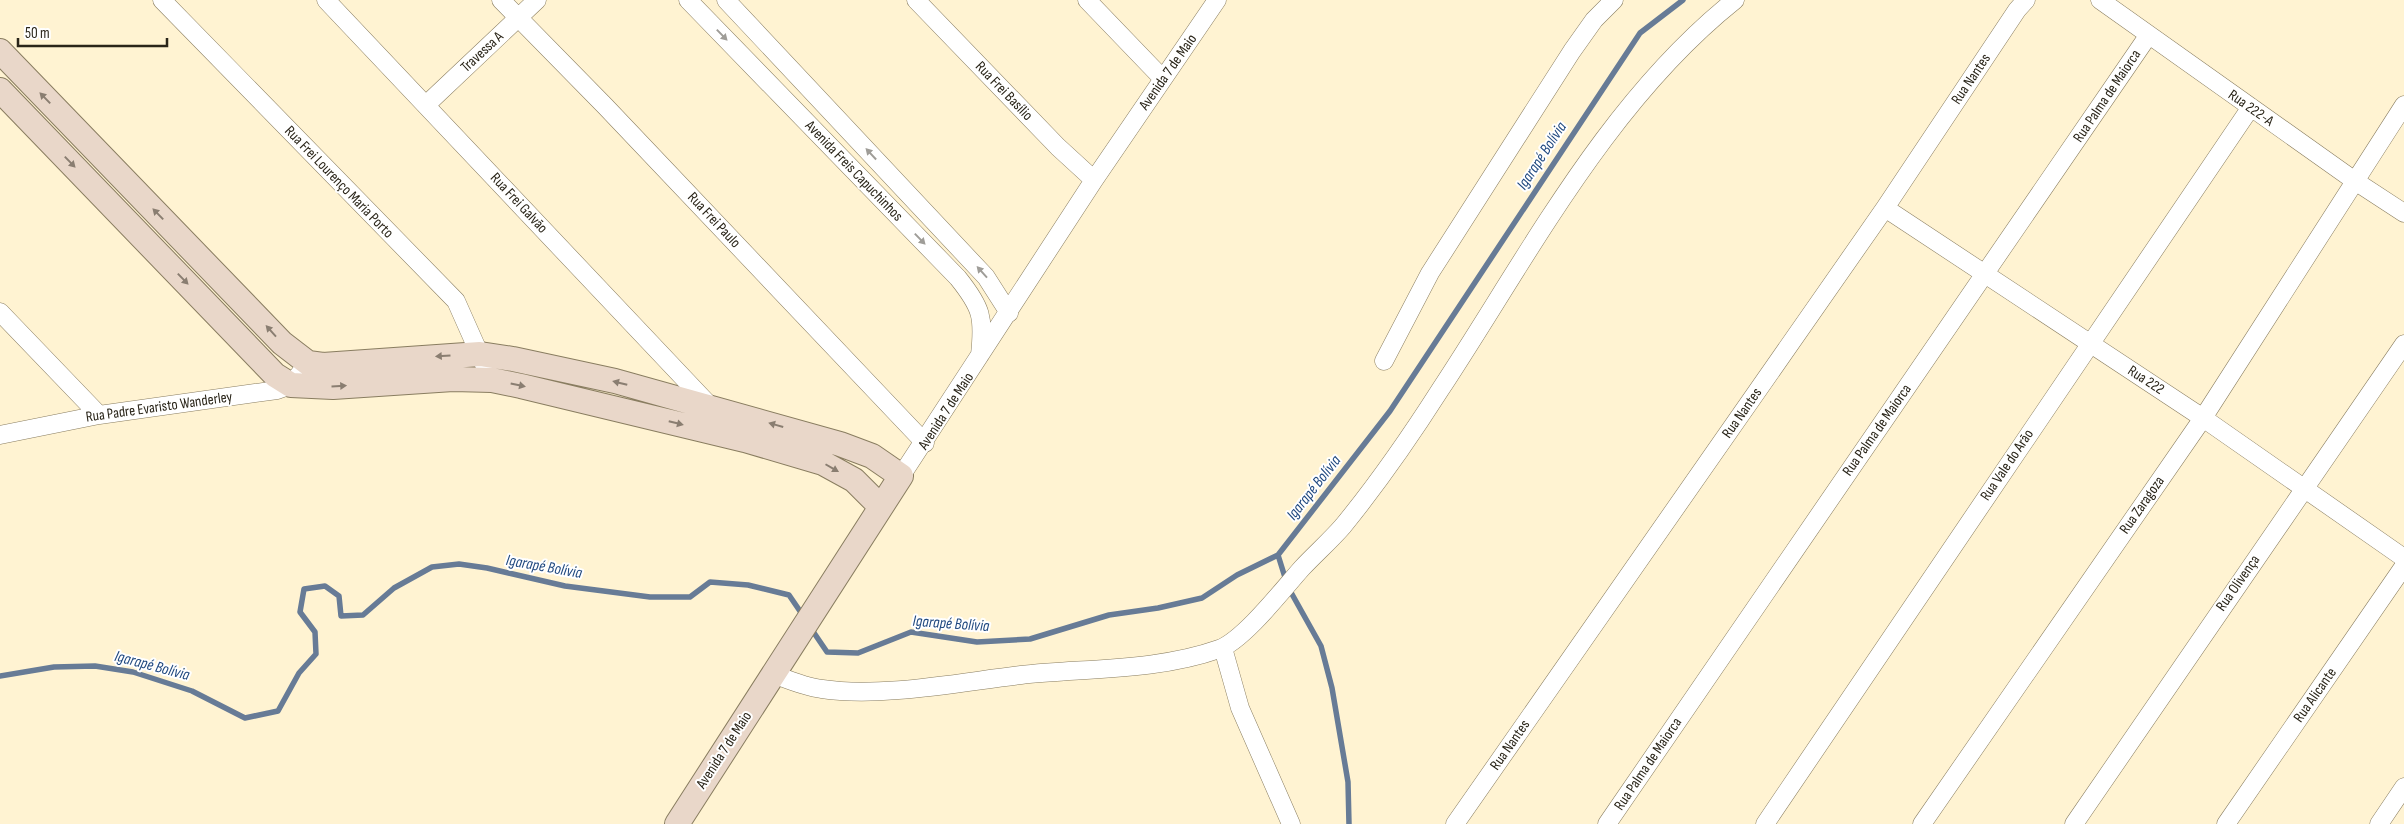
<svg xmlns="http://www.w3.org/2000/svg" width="2404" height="824" font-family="'Sofia Sans Condensed',sans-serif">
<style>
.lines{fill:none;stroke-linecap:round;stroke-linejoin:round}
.stream{stroke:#677b96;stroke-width:5.5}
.street-casing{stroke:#897d60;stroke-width:19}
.secondary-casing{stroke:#897d60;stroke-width:26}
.street{stroke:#fff;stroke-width:18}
.secondary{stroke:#e9d7c9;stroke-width:24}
.oneway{fill:#9f9d98}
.oneway2{fill:#8a7e71}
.labels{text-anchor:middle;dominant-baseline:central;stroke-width:4;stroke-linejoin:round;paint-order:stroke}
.street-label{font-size:15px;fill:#2a2519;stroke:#fff}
.water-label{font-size:16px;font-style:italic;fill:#1f487f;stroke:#fff}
</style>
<rect width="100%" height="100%" fill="#fff3d2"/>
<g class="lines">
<!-- stream -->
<path class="stream" d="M1278,555l10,32 33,59 11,42 16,94 1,42
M810,627l17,25 31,1 53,-21 66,10 53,-3 79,-24 49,-7 44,-10 35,-23 41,-20 112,-144 250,-378 43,-33
M0,676l54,-9 41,-1 38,6 59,19 53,27 33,-7 21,-38 17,-19 -1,-22 -15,-20 4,-23 21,-3 14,10 2,20 22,-1 31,-27 38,-21 27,-3 28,4 78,18 85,11h40l20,-15 38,3 41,10 15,22"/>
<!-- street casing -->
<g class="street-casing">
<path id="street" d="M162,0l294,301 28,63
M326,0l385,407
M501,0l104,106 320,337
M688,0l270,278c24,30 26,39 22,77
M726,0l260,277 23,36
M916,0l142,147 36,33
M1087,0l76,79
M2100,0l255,181 49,32
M427,104l110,-104
M1885,208l318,210 201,140
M0,312l99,103
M1384,361l46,-88 142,-222 22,-31 20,-20
M0,435l99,-20 178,-25 14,-5 17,-22
M901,476l193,-296 123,-180
M1223,648l17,60 51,116
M773,674c16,6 32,13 49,15 59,9 139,-7 199,-14 65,-7 136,-4 198,-26 25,-9 65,-61 83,-81 13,-14 28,-27 41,-42 35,-43 67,-89 97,-136 89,-135 167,-288 295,-390
M1455,824l430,-616 132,-198 9,-10
M1607,824l541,-788
M1765,824l486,-717
M1922,824l281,-406 201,-313
M2074,824l330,-480
M2226,824l178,-258
M2379,824l25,-37"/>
</g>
<!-- secondary casing -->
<g class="secondary-casing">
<path id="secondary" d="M0,51l282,292 26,20 15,2 157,-11 33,5 102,22 225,63 32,12 29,20 -224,348
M0,90l275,285 16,10 42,2 120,-8 39,1 29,6 224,54 78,23 31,17 27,27"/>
</g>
<!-- street -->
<use href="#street" class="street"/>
<!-- secondary -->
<use href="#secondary" class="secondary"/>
</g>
<!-- one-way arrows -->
<defs><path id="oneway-solid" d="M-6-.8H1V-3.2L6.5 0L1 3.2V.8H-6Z" transform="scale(1.25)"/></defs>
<g class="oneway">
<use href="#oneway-solid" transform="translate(722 35) rotate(46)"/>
<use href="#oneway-solid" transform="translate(871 154) rotate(-133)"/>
<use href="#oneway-solid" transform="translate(920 239) rotate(46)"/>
<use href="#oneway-solid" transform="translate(982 272) rotate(-132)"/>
</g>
<g class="oneway2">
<use href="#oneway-solid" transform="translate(45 98) rotate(-134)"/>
<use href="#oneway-solid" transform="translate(70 162) rotate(46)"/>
<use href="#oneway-solid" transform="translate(158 214) rotate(-134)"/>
<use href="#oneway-solid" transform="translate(183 279) rotate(46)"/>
<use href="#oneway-solid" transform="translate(271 331) rotate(-132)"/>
<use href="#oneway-solid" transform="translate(443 356) rotate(176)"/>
<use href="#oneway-solid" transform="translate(620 383) rotate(-166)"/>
<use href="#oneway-solid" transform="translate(518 385) rotate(12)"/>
<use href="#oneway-solid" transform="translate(339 386) rotate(-3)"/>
<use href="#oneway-solid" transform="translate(676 423) rotate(14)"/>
<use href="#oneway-solid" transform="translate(776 425) rotate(-164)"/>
<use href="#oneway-solid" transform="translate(832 468) rotate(30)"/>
</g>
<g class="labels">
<!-- street labels -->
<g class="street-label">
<text transform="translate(482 52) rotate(-43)">Travessa A</text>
<text transform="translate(1168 72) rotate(-55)">Avenida 7 de Maio</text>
<text transform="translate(1971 79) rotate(-56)">Rua Nantes</text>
<text transform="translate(1004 91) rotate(46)">Rua Frei Basílio</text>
<text transform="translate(2107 96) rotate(-56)">Rua Palma de Maiorca</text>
<text transform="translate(2251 108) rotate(35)">Rua 222-A</text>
<text transform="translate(854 171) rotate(46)">Avenida Freis Capuchinhos</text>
<text transform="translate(339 182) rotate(46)">Rua Frei Lourenço Maria Porto</text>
<text transform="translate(519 203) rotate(47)">Rua Frei Galvão</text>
<text transform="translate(714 220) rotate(47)">Rua Frei Paulo</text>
<text transform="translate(2146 380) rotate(33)">Rua 222</text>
<text transform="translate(159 407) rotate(-8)">Rua Padre Evaristo Wanderley</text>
<text transform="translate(946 411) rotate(-57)">Avenida 7 de Maio</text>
<text transform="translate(1742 413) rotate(-55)">Rua Nantes</text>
<text transform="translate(1877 430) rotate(-55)">Rua Palma de Maiorca</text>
<text transform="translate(2007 465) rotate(-56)">Rua Vale do Arão</text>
<text transform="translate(2142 505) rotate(-55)">Rua Zaragoza</text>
<text transform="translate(2238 583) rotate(-55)">Rua Olivença</text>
<text transform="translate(2315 695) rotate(-55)">Rua Alicante</text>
<text transform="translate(1510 745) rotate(-55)">Rua Nantes</text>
<text transform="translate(724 750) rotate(-57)">Avenida 7 de Maio</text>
<text transform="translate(1648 764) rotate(-56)">Rua Palma de Maiorca</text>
</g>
<!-- water labels -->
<g class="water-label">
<text transform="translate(1542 156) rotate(-57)">Igarapé Bolívia</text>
<text transform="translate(1314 488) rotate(-52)">Igarapé Bolívia</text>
<text transform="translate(544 567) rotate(10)">Igarapé Bolívia</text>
<text transform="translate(951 624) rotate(4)">Igarapé Bolívia</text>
<text transform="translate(152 666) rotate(15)">Igarapé Bolívia</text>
</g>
</g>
<!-- scale -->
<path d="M18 38v8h149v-8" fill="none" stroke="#2a2519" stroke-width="2.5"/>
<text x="25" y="38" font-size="15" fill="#2a2519" stroke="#ffffff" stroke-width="4" paint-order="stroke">50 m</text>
</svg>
